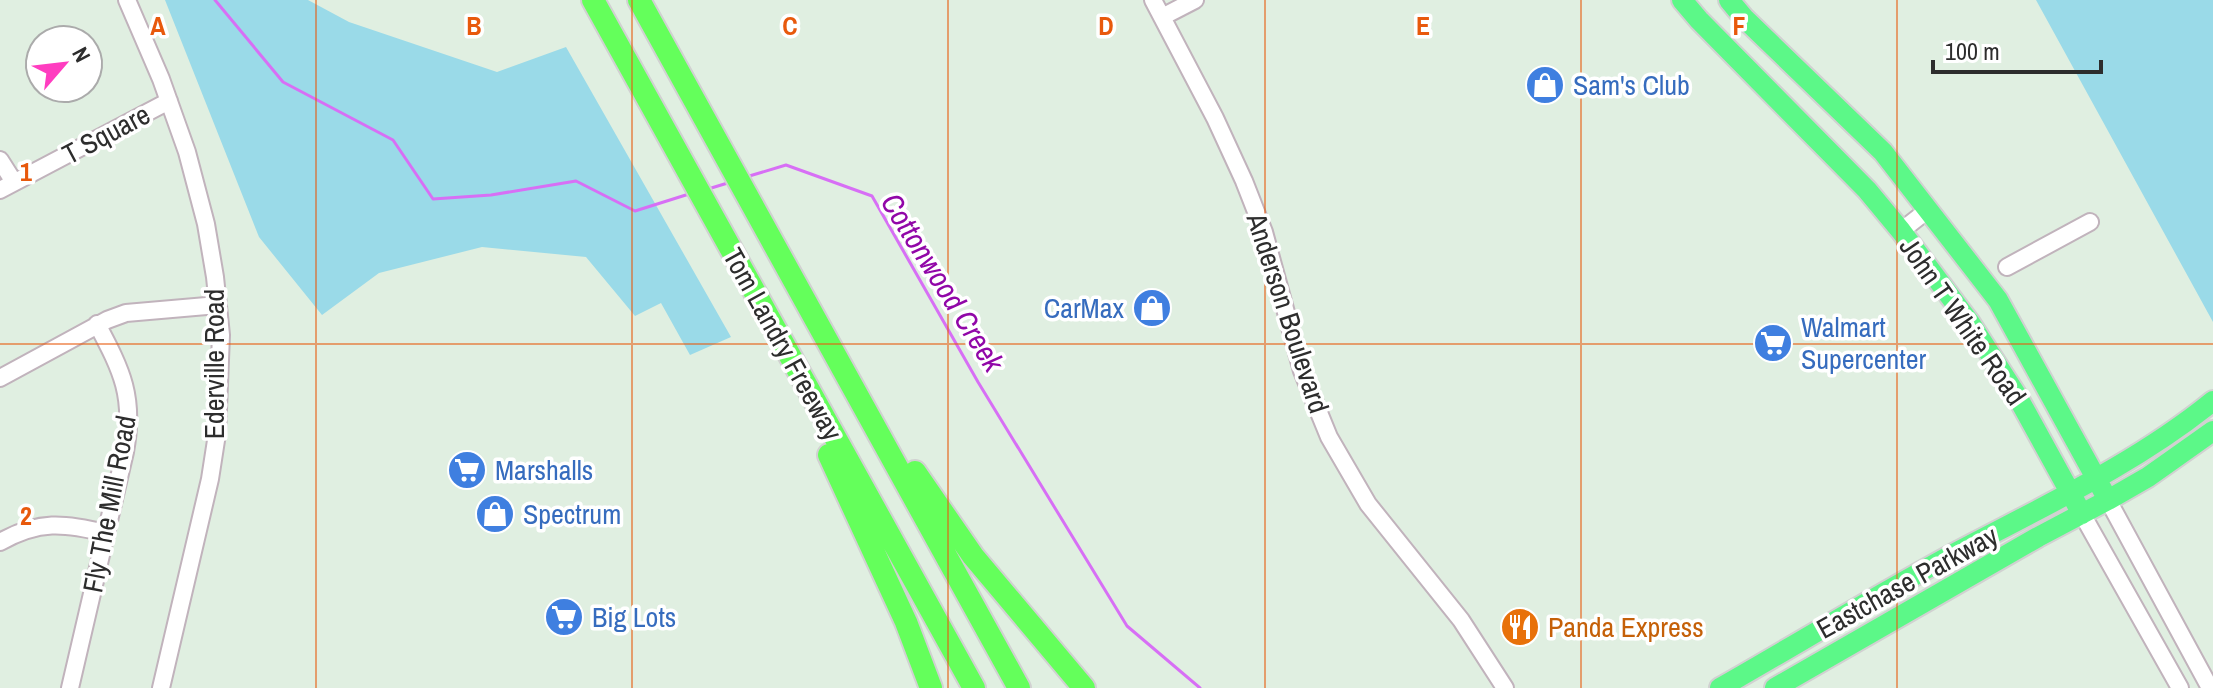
<svg xmlns="http://www.w3.org/2000/svg" width="2213" height="688" font-family="'Archivo Narrow',sans-serif">
<style>
.green{fill:#9adae8}
.lines{fill:none;stroke-linecap:round;stroke-linejoin:round}
.stream{stroke:#d76ff5;stroke-width:3}
.minor-casing{stroke:#c1b3bc;stroke-width:20}
.major-casing{stroke:#d1d1d1;stroke-width:24}
.highway-casing{stroke:#d1d1d1;stroke-width:26}
.minor{stroke:#fff;stroke-width:16}
.major{stroke:#5cf888;stroke-width:20}
.highway{stroke:#64ff5b;stroke-width:22}
.grid{fill:none;stroke:#e8590c;stroke-width:2;stroke-opacity:0.55}
.labels{text-anchor:middle;dominant-baseline:central;stroke-width:7;stroke-linejoin:round;paint-order:stroke}
.shop-label{font-size:28px;fill:#366cbe;stroke:#fff;text-anchor:start}
.street-label{font-size:28px;fill:#2d2d2d;stroke:#fff}
.food-label{font-size:28px;fill:#c56008;stroke:#fff;text-anchor:start}
.water-label{font-size:30px;font-style:italic;fill:#9107a8;stroke:#fff}
.grid-label{font-size:26px;text-anchor:middle;font-weight:bold;fill:#e8590c;stroke:#fff;stroke-width:7;stroke-linejoin:round;paint-order:stroke}
</style>
<rect width="100%" height="100%" fill="#e0efe1"/>
<!-- green -->
<path class="green" d="M165,0h143l41,22 148,50 69,-25 165,290 -41,18 -29,-52 -26,13 -49,-59 -104,-10 -103,26 -57,42 -63,-78z
M2036,0h177v322z"/>
<g class="lines">
<!-- stream -->
<path class="stream" d="M215,0l68,82 110,58 40,59 58,-4 85,-14 59,30 54,-17
M746,177l40,-12 86,31 106,186 149,244 73,62
M708,189l23,-7"/>
<!-- minor casing -->
<g class="minor-casing">
<path id="minor" d="M127,0l34,79 26,73 19,72 9,53 6,58 -4,99 -7,45 -49,209
M1153,0l62,118 29,63 20,51 38,139 27,66 39,67 93,116 44,68
M1162,17l33,-17
M0,160l14,22
M0,190l169,-89
M1901,231l28,-22
M2007,267l83,-45
M0,378l107,-58 19,-7 92,-8
M2108,500l102,188
M2082,514l98,174
M0,542c39,-22 64,-19 106,-9
M70,688l55,-236c10,-55 -3,-81 -28,-128"/>
</g>
<!-- major casing -->
<g class="major-casing">
<path id="major" d="M1682,0l17,20 168,170 34,41 69,92 47,73 65,118
M1729,0l15,18 139,134 115,148 110,200
M1720,688c79,-45 157,-93 237,-136 87,-46 180,-89 256,-151
M1775,688l263,-151 70,-37 40,-23 65,-46"/>
</g>
<!-- highway casing -->
<g class="highway-casing">
<path id="highway" d="M593,0l381,688
M639,0l380,688
M829,455l77,167 25,66
M915,472l58,84 111,132"/>
</g>
<!-- minor -->
<use href="#minor" class="minor"/>
<!-- major -->
<use href="#major" class="major"/>
<!-- highway -->
<use href="#highway" class="highway"/>
</g>
<!-- grid -->
<path class="grid" d="M316,0v688M632,0v688M948,0v688M1265,0v688M1581,0v688M1897,0v688M0,344h2213"/>
<!-- icons -->
<defs>
<g id="shop-disc" transform="scale(2)"><circle r="9.5" fill="#3f7fe0" stroke="#fff"/><path d="M-5-2.5h2.3a2.7 3.5 0 0 1 5.4 0H5L5.5 6h-11ZM-1.5-2.5h3a1.5 2.3 0 0 0-3 0Z" fill="#fff"/></g>
<g id="supermarket-disc" transform="scale(2)"><circle r="9.5" fill="#3f7fe0" stroke="#fff"/><path d="M-6-5.5h2.5l.6 2H6L4.5 2H-2.5L-4.4-4H-6ZM-1.5 3.2a1.3 1.3 0 1 0 .1 0ZM3 3.2a1.3 1.3 0 1 0 .1 0Z" fill="#fff"/></g>
<g id="restaurant-disc" transform="scale(2)"><circle r="9.5" fill="#e8710a" stroke="#fff"/><path d="M-5-6h1v4h1v-4h1v4h1v-4h1v5L-1.5 .5V6h-2V.5L-5-1ZM5-6V6H3V1.5H1.5Q1.5-4 5-6Z" fill="#fff"/></g>
</defs>
<g fill-rule="evenodd">
<use href="#shop-disc" x="1545" y="85"/>
<use href="#shop-disc" x="1152" y="308"/>
<use href="#supermarket-disc" x="1773" y="343"/>
<use href="#supermarket-disc" x="467" y="470"/>
<use href="#shop-disc" x="495" y="514"/>
<use href="#supermarket-disc" x="564" y="617"/>
<use href="#restaurant-disc" x="1520" y="627"/>
</g>
<g class="labels">
<!-- shop labels -->
<g class="shop-label">
<text x="1573" y="85">Sam's Club</text>
<text x="1124" y="308" text-anchor="end">CarMax</text>
<text x="1801" y="327">Walmart<tspan x="1801" dy="32">Supercenter</tspan></text>
<text x="495" y="470">Marshalls</text>
<text x="523" y="514">Spectrum</text>
<text x="592" y="617">Big Lots</text>
</g>
<!-- street labels -->
<g class="street-label">
<text transform="translate(106 134) rotate(-28)">T Square</text>
<text transform="translate(1288 313) rotate(72)">Anderson Boulevard</text>
<text transform="translate(1963 321) rotate(55)">John T White Road</text>
<text transform="translate(783 344) rotate(61)">Tom Landry Freeway</text>
<text transform="translate(214 364) rotate(-90)">Ederville Road</text>
<text transform="translate(109 504) rotate(-79)">Fly The Mill Road</text>
<text transform="translate(1907 582) rotate(-29)">Eastchase Parkway</text>
</g>
<!-- food labels -->
<g class="food-label">
<text x="1548" y="627">Panda Express</text>
</g>
<!-- water labels -->
<g class="water-label">
<text transform="translate(943 282) rotate(58)">Cottonwood Creek</text>
</g>
</g>
<g class="grid-label">
<text x="158" y="35">A</text>
<text x="474" y="35">B</text>
<text x="790" y="35">C</text>
<text x="1106" y="35">D</text>
<text x="1423" y="35">E</text>
<text x="1739" y="35">F</text>
<text x="26" y="181">1</text>
<text x="26" y="525">2</text>
</g>
<!-- north arrow -->
<g transform="translate(64 64) rotate(62)"><circle r="38" fill="#ffffff" stroke="#ababab" stroke-width="2"/>
<path d="M0-6L14 30L0 20L-14 30Z" fill="#ff3dc0"/>
<text y="-12" font-size="22" font-weight="bold" text-anchor="middle" fill="#2d2d2d">N</text>
</g>
<!-- scale -->
<path d="M1933 60v12h168v-12" fill="none" stroke="#2d2d2d" stroke-width="4"/>
<text x="1945" y="60" font-size="24" fill="#2d2d2d" stroke="#ffffff" stroke-width="6" paint-order="stroke">100 m</text>
</svg>
